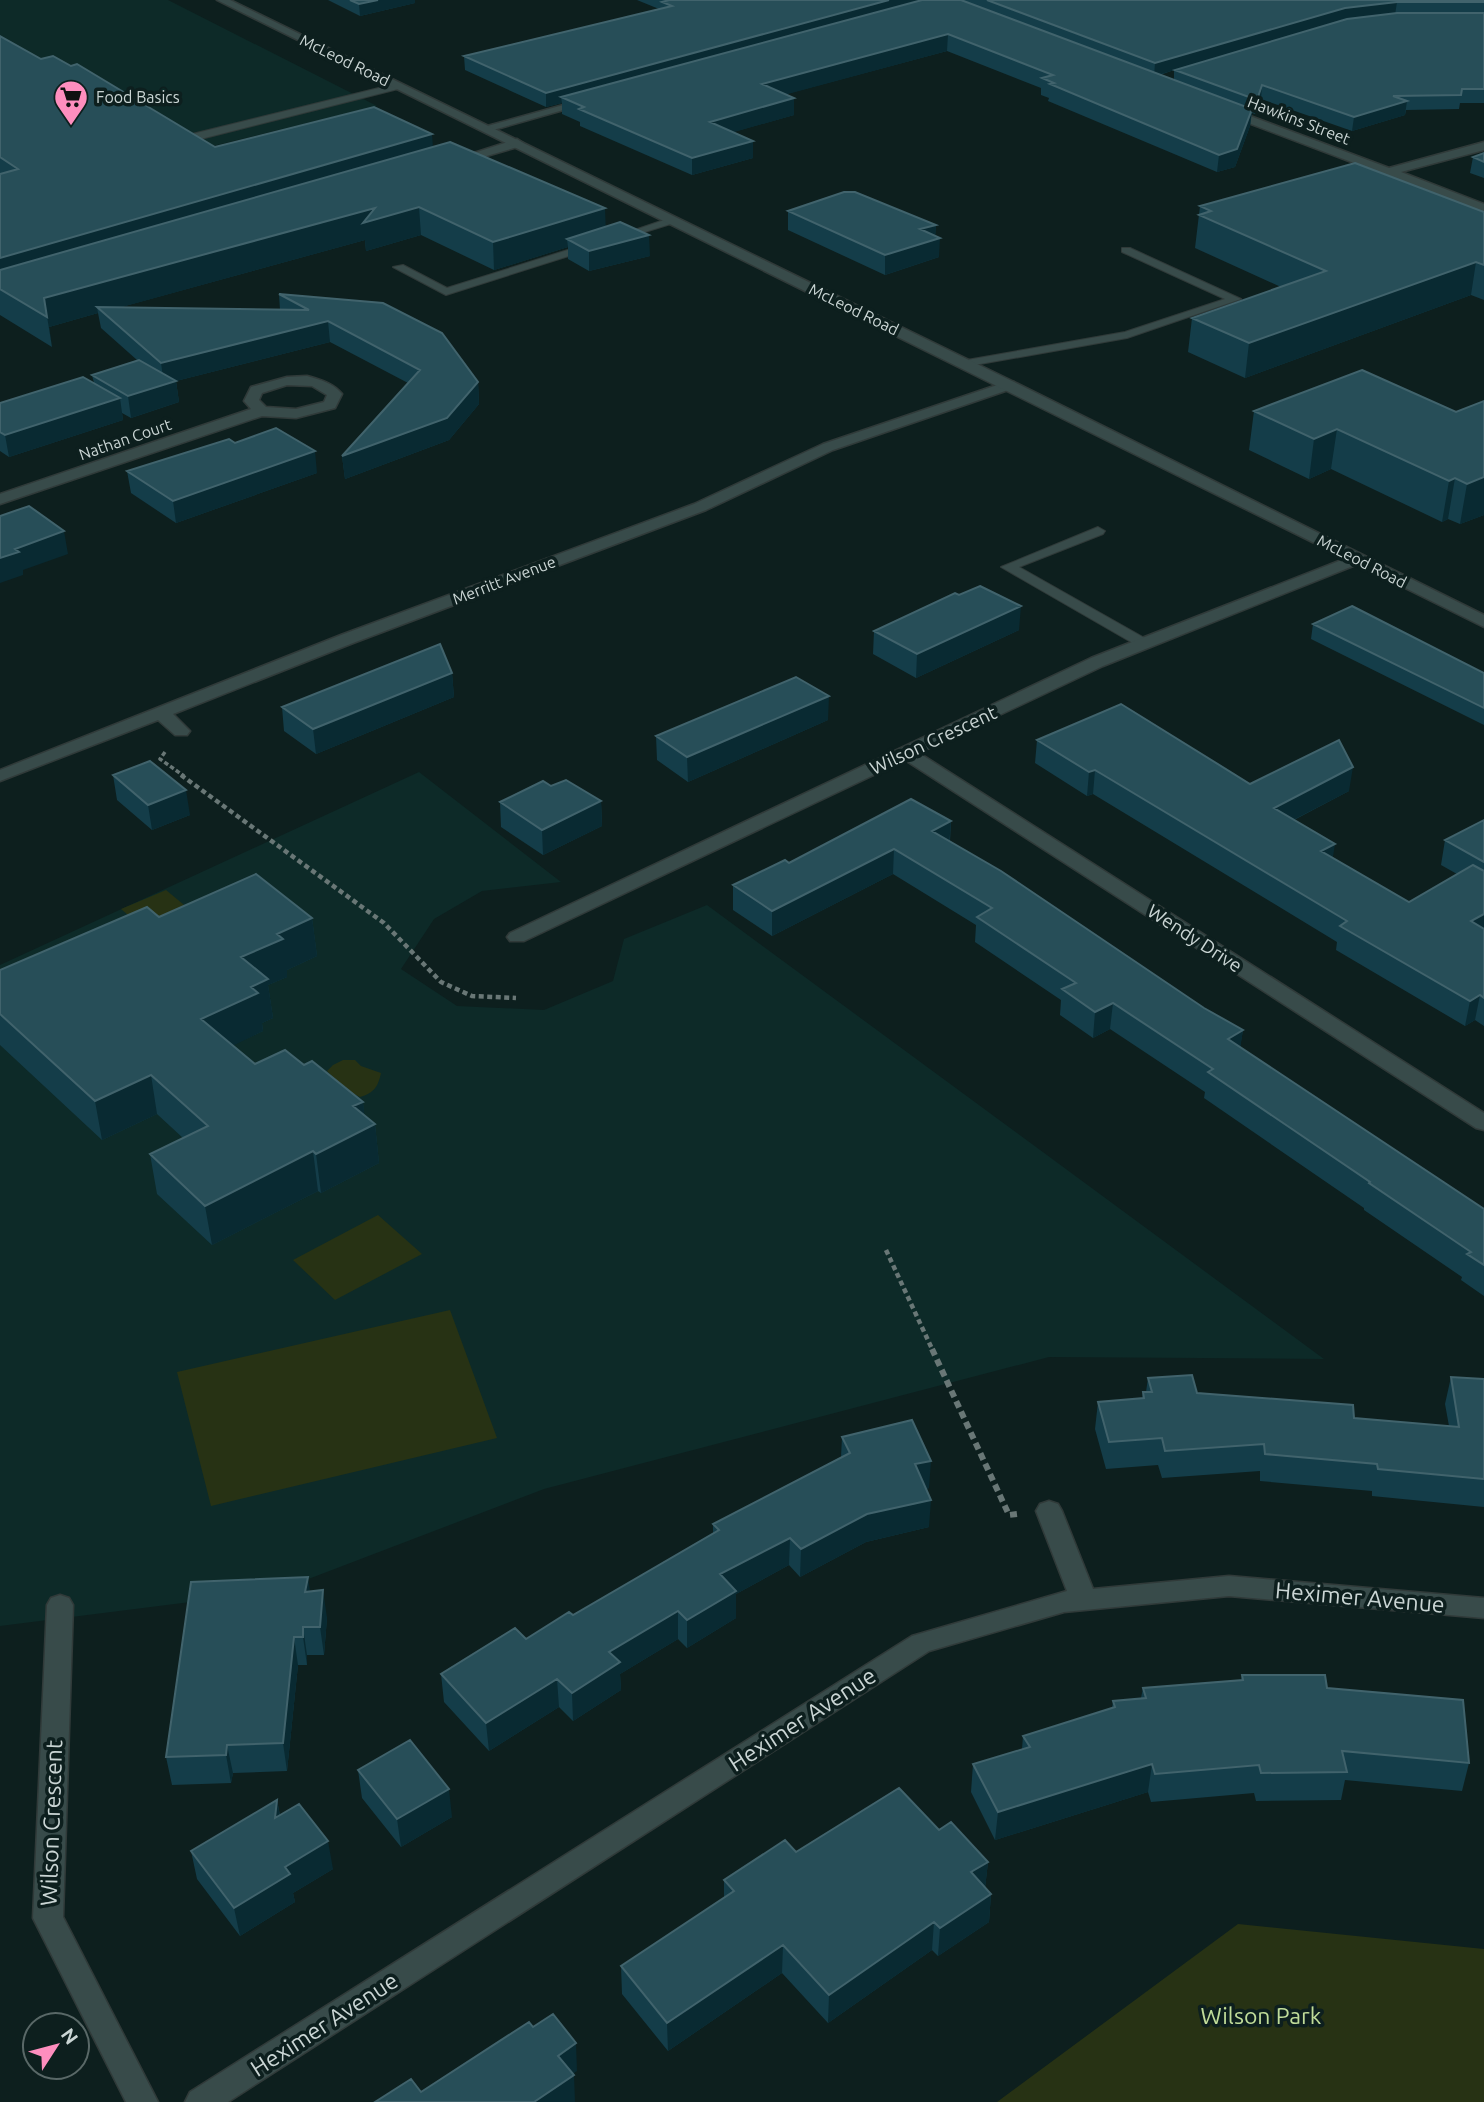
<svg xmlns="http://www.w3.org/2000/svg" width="1484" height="2102" font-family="Ubuntu,sans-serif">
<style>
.built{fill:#0d2a28}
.green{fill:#273214}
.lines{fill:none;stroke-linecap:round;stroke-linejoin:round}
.lane-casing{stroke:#303a39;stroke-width:2}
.street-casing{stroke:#303a39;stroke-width:3}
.secondary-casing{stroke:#303a39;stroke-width:3}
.path-far2{stroke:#697776;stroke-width:3.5;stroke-dasharray:4.5 2.5;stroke-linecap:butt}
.path-far1{stroke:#697776;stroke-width:4.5;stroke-dasharray:5 3.5;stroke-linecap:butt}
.path{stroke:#697776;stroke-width:6;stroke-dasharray:7 4.5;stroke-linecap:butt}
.lane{fill:#384b4a;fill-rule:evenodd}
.street{fill:#384b4a;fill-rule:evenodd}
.secondary{fill:#384b4a;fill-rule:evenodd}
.wall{fill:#143d49;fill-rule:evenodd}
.shaded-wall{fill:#092a32}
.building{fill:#274e58;stroke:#41636c;stroke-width:2}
.labels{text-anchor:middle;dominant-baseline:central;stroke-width:7;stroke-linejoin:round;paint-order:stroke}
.far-street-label{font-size:16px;fill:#cad5d4;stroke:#0d1f1e}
.far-poi-label{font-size:16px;fill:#cad5d4;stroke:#0d1f1e;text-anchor:start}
.street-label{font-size:19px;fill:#cad5d4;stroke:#0d1f1e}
.near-street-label{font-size:23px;fill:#cad5d4;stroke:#0d1f1e}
.near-park-label{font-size:23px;fill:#c0dc99;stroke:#0d1f1e}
</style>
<rect width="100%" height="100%" fill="#0d1f1e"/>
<!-- built -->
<path class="built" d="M0,0h168l209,106 -377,92z
M419,772l142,110 -79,9 -48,28 -33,50 56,37 87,4 69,-29 11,-42 83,-34 617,454 -275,-2 -505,132 -267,102 -277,35v-661z"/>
<!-- green -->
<path class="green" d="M166,890l35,29 -45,20 -35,-30z
M343,1060h12l6,6 20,7c-3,14 -7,20 -21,24l-26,-13 -1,-7 -6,-6 6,-6z
M378,1215l44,39 -87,46 -42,-40z
M450,1310l47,128 -286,68 -34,-134z
M1238,1924l246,25v153h-487z"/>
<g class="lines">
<!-- lane casing -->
<g class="lane-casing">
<path id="lane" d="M399,83l3,1v4l-221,56 -9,-5z
M673,217l5,3 -1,2 -61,19 -5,-3z
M590,243l4,1v4l-148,47 -53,-28 10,-2 44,23z
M1122,248h8l111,51 -114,39 -164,29v-6l4,-1 158,-28 100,-33 -103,-47z
M1098,527l7,4 -2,3 -84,33 129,73v6h-10l-137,-79z"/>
</g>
<!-- street casing -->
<g class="street-casing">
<path id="street" d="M585,99l10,2 -109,31 -6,-4z
M1226,107l163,61 95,-26v8l-83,22 83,32v8l-262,-99 -2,-2z
M517,139l6,4 -2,3 -69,20 -6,-4z
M307,376c14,4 26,7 35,18l-7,14 -39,10 -34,-2 -262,88v-10l251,-85 -7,-8 7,-14 36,-10zM287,385l25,1 15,9 -3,7 -28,7 -30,-2 -7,-7 3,-7z
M1009,381l5,1 2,3 -2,3 -181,62 -127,60 -353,133 -180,71 17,17 -3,4h-12l-17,-15 -158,61v-11l341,-135 353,-131 129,-60z
M1357,554l8,5 -2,3 -260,104 -184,87 565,360v17l-8,-2 -571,-368 -381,181h-14l-3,-4 3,-4 581,-275z
M1049,1501l9,3 4,7 31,78 136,-13 255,22v20l-255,-22 -165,16 -135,39 -701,451h-43l5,-10 722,-456 155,-45 -31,-80 4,-7z
M60,1595l9,3 4,7 -10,312 95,185h-32l-93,-184 14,-313 4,-7z"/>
</g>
<!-- secondary casing -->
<g class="secondary-casing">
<path id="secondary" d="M217,0h13l784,382 470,233v12z"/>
</g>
<!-- path-far2 -->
<path class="path-far2" d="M165,752l-5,7 24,17"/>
<!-- path-far1 -->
<path class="path-far1" d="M181,775l203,148 57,59 31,14 44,2
M886,1250l47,101"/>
<!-- path -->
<path class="path" d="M932,1349l77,166 8,-1"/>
<!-- lane -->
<use href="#lane" class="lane"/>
<!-- street -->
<use href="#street" class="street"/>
<!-- secondary -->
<use href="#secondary" class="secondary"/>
</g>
<!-- wall -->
<path class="wall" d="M328,0h87v3l-55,13z
M637,0h847v103h-24l-1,6 -53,1 -1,5 -53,16 -91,-32 -6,15 -3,-1 -2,13 -15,41 -18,5 -169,-71 1,-3 -8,-3v-7l-94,-37 -161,43 8,4v17l-61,17 20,26 -61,17 -112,-49v-4l-18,-8v-11l-16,4 -81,-37 -1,-14 195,-47zM1174,70v10l-14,-5z
M0,36l41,23 174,88h218l172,61v19l45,29 -61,15 -21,-12v-12l-74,23 -73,-35 -55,16 -1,-11 -244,67 159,3 -1,-16 199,88 1,22 -30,36 -104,39 -3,-23 66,-73 -78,-41 -154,39 3,21 -48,16 -9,-5 1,7 -114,37 -9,-6v-48l94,-20 -2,-8 45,-15 -36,-32 -3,-15 -49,14 3,20 -52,-32z
M1484,153v25l-14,-5 3,-16z
M1200,206l284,6v88l-13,-5 -226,83 -57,-26 4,-34 89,-31 -86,-39z
M788,211l148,14 -1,11 4,21 -54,18 -97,-45z
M1484,401v114l-24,9 -12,-5 -6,3 -111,-53 -22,10 -60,-29 5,-39 202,1z
M235,443l82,30 -141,50 -45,-30 -4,-22z
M1313,624l171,49v52l-173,-86z
M1019,630l-103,48 -43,-24 1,-23z
M452,673l2,24 -138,57 -32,-23 -2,-24z
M828,720l-140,62 -31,-22 -1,-24z
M1037,740l213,44 99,7 -55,29 39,38 76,44 48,-28 -16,-9 4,-25 39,-20v206l-9,-6 -10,6 -129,-76 1,-8 -244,-148 -6,2 -52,-33z
M113,775l77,40 -38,15 -35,-30z
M551,786l50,15 1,25 -59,29 -42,-28 -1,-25z
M951,821l-1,20 254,167 39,22 -3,17 244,162v87l-23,-16 1,-3 -98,-67v-2l-160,-110 1,-6 -95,-63 -17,9 -33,-23 1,-15 -86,-58 1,-17 -83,-51 -121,62 -39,-26v-25l56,-22z
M159,917l153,1 5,38 -30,14v7l-19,8 5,33 -11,5 1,8 -30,14 22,19 49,1 59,37 1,14 11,8 4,39 -58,30 -3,-2 -106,54 -55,-51 -7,-40 33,-16 -26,-24 -55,26 -102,-95v-75z
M1451,1377l33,2v128l-112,-11v-5l-112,-10v-10l-98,7 -4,-13 -52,4 -11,-40 3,-27 44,-4 1,-6h3l2,-14 49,15 157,25 95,8 -4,-22z
M842,1437l87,51 -3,1 3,38 -63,15 -66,35 -11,-12 -53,29v24l-49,30 -9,-9 -58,35 1,16 -48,31 -14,-14 -70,44 -45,-49 -3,-28 85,-35 47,-24 140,-82v-9l128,-67z
M310,1591l17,27 -3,37h-17v10h-9l-11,106 -54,2 -2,10 -59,2 -6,-28z
M1242,1675l85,13 142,75 -7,28 -117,-11 -4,20 -85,1 -2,-8 -103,9 -3,-10 -153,48 -24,-48 2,-28 49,-15 1,-13 89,-28 1,-7 28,-3 2,-10 98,-8z
M358,1770l94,47 -51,30 -39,-49z
M277,1800l3,15 53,54 -40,24 2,9 -55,34 -43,-57 -6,-28z
M939,1830l49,32 -3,26 6,6 -2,28 -51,34 -6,-6 -104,73 -46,-50 -114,78 -46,-57 -1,-28 103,-68v-18l72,-28z"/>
<!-- shaded-wall -->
<path class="shaded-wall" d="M378,0h37v3l-55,13 -1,-12z
M889,0h46l-374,97 1,6 -16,4v-14z
M1397,2l-2,13 -51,6 -190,55 1,-13 190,-55z
M948,34l-1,17 -185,50v-17z
M1262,85l-1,14 -6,15 2,-14z
M794,98v17l-84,24v-17z
M1407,101l-2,14 -53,16 2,-14z
M1252,109l-2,17 -15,41 -18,5 2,-17z
M432,134l2,27 -434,127v-30z
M753,141v17l-61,17v-17z
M419,207l2,28 -55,16 -1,-11 -261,72 -7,-5 1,6 -49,14 3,20 -8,-49 331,-90z
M605,208l1,27 -39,4 1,8 -74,23 -1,-28z
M936,225l-1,15 5,-2 -1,19 -54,18v-20l35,-26z
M649,235l1,21 -61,15v-20z
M1476,262l-5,33 -226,83 4,-35z
M328,321l2,21 -154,39 3,21 -48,16 -3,-22 36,-12 -3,-21z
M478,382l1,22 -30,36 -104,39 -3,-23z
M120,398l3,22 -114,37 -4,-22z
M1337,429l-6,40 -22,10 5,-40z
M315,451l2,22 -141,50 -3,-22z
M1484,477v38l-24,9 7,-40z
M1455,478l-7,41 -6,3 7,-41z
M64,531l4,23 -45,16v5l-23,8v-25l15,-9z
M1021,606l-2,24 -103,48 1,-24z
M452,673l2,24 -138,57 -3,-25z
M829,696l-1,24 -140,62 -1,-25z
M1353,767l-4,24 -79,41 4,-24z
M1095,770l-2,24 -6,2 2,-24z
M186,790l4,25 -38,15 -4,-25z
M601,801l1,25 -59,29 -1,-25z
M951,821l-2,25 -17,-15z
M1335,844l-4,25 -10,-18z
M894,849l-1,25 -121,62v-25z
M1484,914v22l-13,-15z
M312,918l5,38 -30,14v7l-19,8 5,33 -11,5 1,8 -56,27 -6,-39 40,-62 36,-23z
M1480,995l-5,25 -10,6 5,-25z
M1113,1003l-3,26 -17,9 2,-26z
M1243,1030l-4,26 -11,-17z
M151,1075l6,39 -55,26 -7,-39z
M363,1102l3,27 9,-5 4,39 -58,30 -5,-39 37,-48z
M313,1151l5,40 -106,54 -7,-39z
M931,1461l-2,27 -16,4 2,-28z
M931,1500l-2,27 -63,15 -66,35 1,-28 66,-35z
M790,1538l-1,27 -53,29v24l-49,30v-28l33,-46z
M308,1577l4,28 -7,-13z
M323,1590l4,28 -3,37 -4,-28z
M678,1611v28l-58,35 1,16 -48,31 -1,-28 37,-41z
M303,1627l4,28v10l-4,-28z
M294,1637l4,28 -11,106 -4,-28z
M557,1679l2,28 -70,44 -3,-28z
M227,1745l6,28 -2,10 -5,-28z
M1152,1764l-4,28 -153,48 3,-28z
M449,1789l3,28 -51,30 -4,-28z
M277,1800l5,28 -7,-10z
M328,1841l5,28 -40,24 2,9 -55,34 -6,-28 51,-41z
M988,1862l-3,27 -14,-17z
M991,1894l-2,28 -51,34 2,-28z
M934,1922l-2,28 -104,73 1,-28z
M783,1945l-1,28 -114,78 -1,-28z
M576,2043l1,28 -17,12 -2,-27z
M574,2075l1,27h-41z"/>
<!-- building -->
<path class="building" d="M350,0h28l-19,4z
M668,0h221l-343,93 -82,-37 208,-50 -10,-4 7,-2z
M922,0h39l291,109 -15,40 -18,6 -169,-71 4,-1 -12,-5 11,-3 -105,-41 -186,50 32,14 -84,24 43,19 -61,17 -113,-49 5,-2 -23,-10z
M987,0h497v2h-87l-52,6 -190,55z
M1397,13h87v76h-22l-1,6 -68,1 14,5 -53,16 -92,-32 -5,15 -82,-30 172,-51z
M0,36l41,23 12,-3 18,10 6,-2 138,83 159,-40 58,27 -432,124v-84l18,-5 -18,-12z
M450,142l155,66 -112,34 -74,-35 -56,16 12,-15 -331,90 3,19 -47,-28v-19z
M1484,153v9l-11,-5z
M1355,163l129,49v53l-8,-3 -227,81 -57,-25 134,-47 -127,-56 12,-4 -11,-5z
M844,192h11l81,33 -16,4 20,9 -55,17 -97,-44z
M620,222l29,13 -60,16 -22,-12z
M279,294l104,9 59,30 36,49 -31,36 -105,38 78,-86 -92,-49 -167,42 -64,-56 212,3z
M139,360l37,21 -48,15 -36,-21z
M1362,370l94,42 28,-11v76l-17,7 -12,-6 -6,3 -112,-52 -23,10 -60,-28z
M83,377l37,21 -115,37 -5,-3v-29z
M276,428l39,23 -142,50 -46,-30 102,-32 6,4z
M29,506l35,25 -49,18 4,3 -19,6v-42z
M980,586l41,20 -104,48 -43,-23 81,-38 4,2z
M1352,606l132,67v35l-171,-84z
M440,644l12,29 -139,56 -31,-22z
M796,677l33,19 -142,61 -31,-21z
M1121,704l129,80 89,-44 14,27 -79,41 61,36 -14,7 88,51 64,-37 11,6v43l-13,7 13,8v69l-4,-3 -10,6 -130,-75 7,-5 -252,-151 -6,2 -52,-32z
M150,761l36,29 -38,15 -35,-30z
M566,780l35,21 -59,29 -42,-28 43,-21 8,5z
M911,799l40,22 -19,10 69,40 203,137 39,22 -15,9 256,170v56l-17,-11 4,-2 -102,-69 1,-1 -162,-110 5,-3 -100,-66 -18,9 -33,-23 14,-6 -99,-66 15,-9 -98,-59 -122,62 -39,-26 52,-25 4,3z
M1484,820v42l-39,-22z
M256,874l56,44 -35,16 6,5 -42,18 27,22 -17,8 7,6 -57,26 54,45 30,-14 19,15 8,-4 51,41 -10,4 22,18 -59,30 -3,-3 -108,55 -55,-52 58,-28 -57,-51 -56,26 -95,-87v-44l147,-63 12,10z
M1192,1375l5,18 156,12 1,13 105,9 -8,-50 33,2v100l-106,-10 -1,-5 -112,-10 -1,-10 -99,7 -3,-13 -53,4 -11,-40 46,-4 -1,-6h9l-4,-14z
M912,1420l19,41 -16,3 16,36 -64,14 -66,35 -11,-11 -70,36 16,17 -49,29 -9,-9 -69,41 11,10 -48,31 -15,-14 -71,44 -45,-49 74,-46 11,11 43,-27 4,3 146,-85 -6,-6 137,-71 -8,-16z
M308,1577l-3,15 18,-2 -3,37h-17v10h-9l-11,106 -56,2 -1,10 -60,2 25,-175z
M1242,1675h83l2,13 136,12 6,63 -127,-12 5,21 -86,1 -2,-8 -104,9 -3,-10 -154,48 -25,-48 57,-17 -7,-11 92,-29 -2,-6 33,-3 -3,-10 100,-8z
M410,1740l39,49 -52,30 -39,-49z
M899,1788l40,42 12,-8 37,40 -17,10 20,22 -51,34 -6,-6 -105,73 -46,-50 -116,78 -46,-57 113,-75 -10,-11 61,-40 11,12z
M277,1800l-2,18 24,-14 29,37 -43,26 5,7 -56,34 -43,-57z
M553,2014l23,29 -18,13 16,19 -40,27h-159l36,-23 10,13 108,-70 4,5z"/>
<!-- icons -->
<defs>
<g id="supermarket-pin" transform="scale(1.75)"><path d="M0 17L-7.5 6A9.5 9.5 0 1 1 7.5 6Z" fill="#fe8ebe" stroke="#0d1f1e"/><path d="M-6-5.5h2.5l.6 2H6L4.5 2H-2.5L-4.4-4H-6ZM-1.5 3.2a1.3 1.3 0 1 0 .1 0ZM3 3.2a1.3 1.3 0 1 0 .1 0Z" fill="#111"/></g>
</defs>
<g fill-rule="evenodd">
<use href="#supermarket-pin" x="71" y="97"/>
</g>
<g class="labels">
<!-- far-street labels -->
<g class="far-street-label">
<text transform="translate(345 60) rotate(26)">McLeod Road</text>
<text transform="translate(1299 120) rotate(21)">Hawkins Street</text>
<text transform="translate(854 309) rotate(26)">McLeod Road</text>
<text transform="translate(125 439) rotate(-19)">Nathan Court</text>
<text transform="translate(1362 561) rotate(27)">McLeod Road</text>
<text transform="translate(504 580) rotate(-21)">Merritt Avenue</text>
</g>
<!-- far-poi labels -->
<g class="far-poi-label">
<text x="96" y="97">Food Basics</text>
</g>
<!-- street labels -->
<g class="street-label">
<text transform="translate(933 740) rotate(-25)">Wilson Crescent</text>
<text transform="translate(1195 938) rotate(33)">Wendy Drive</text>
</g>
<!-- near-street labels -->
<g class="near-street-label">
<text transform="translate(1360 1597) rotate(5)">Heximer Avenue</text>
<text transform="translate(802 1719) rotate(-33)">Heximer Avenue</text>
<text transform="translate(51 1823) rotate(-88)">Wilson Crescent</text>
<text transform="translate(324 2024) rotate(-33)">Heximer Avenue</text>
</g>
<!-- near-park labels -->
<g class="near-park-label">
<text x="1261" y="2015">Wilson Park</text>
</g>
</g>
<!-- north arrow -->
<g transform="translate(56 2046) rotate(54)"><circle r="33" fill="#0d1f1e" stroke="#596867" stroke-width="2"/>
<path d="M0-5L12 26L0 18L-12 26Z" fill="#fe8ebe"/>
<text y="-10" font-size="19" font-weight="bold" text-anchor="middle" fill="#cad5d4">N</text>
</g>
</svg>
